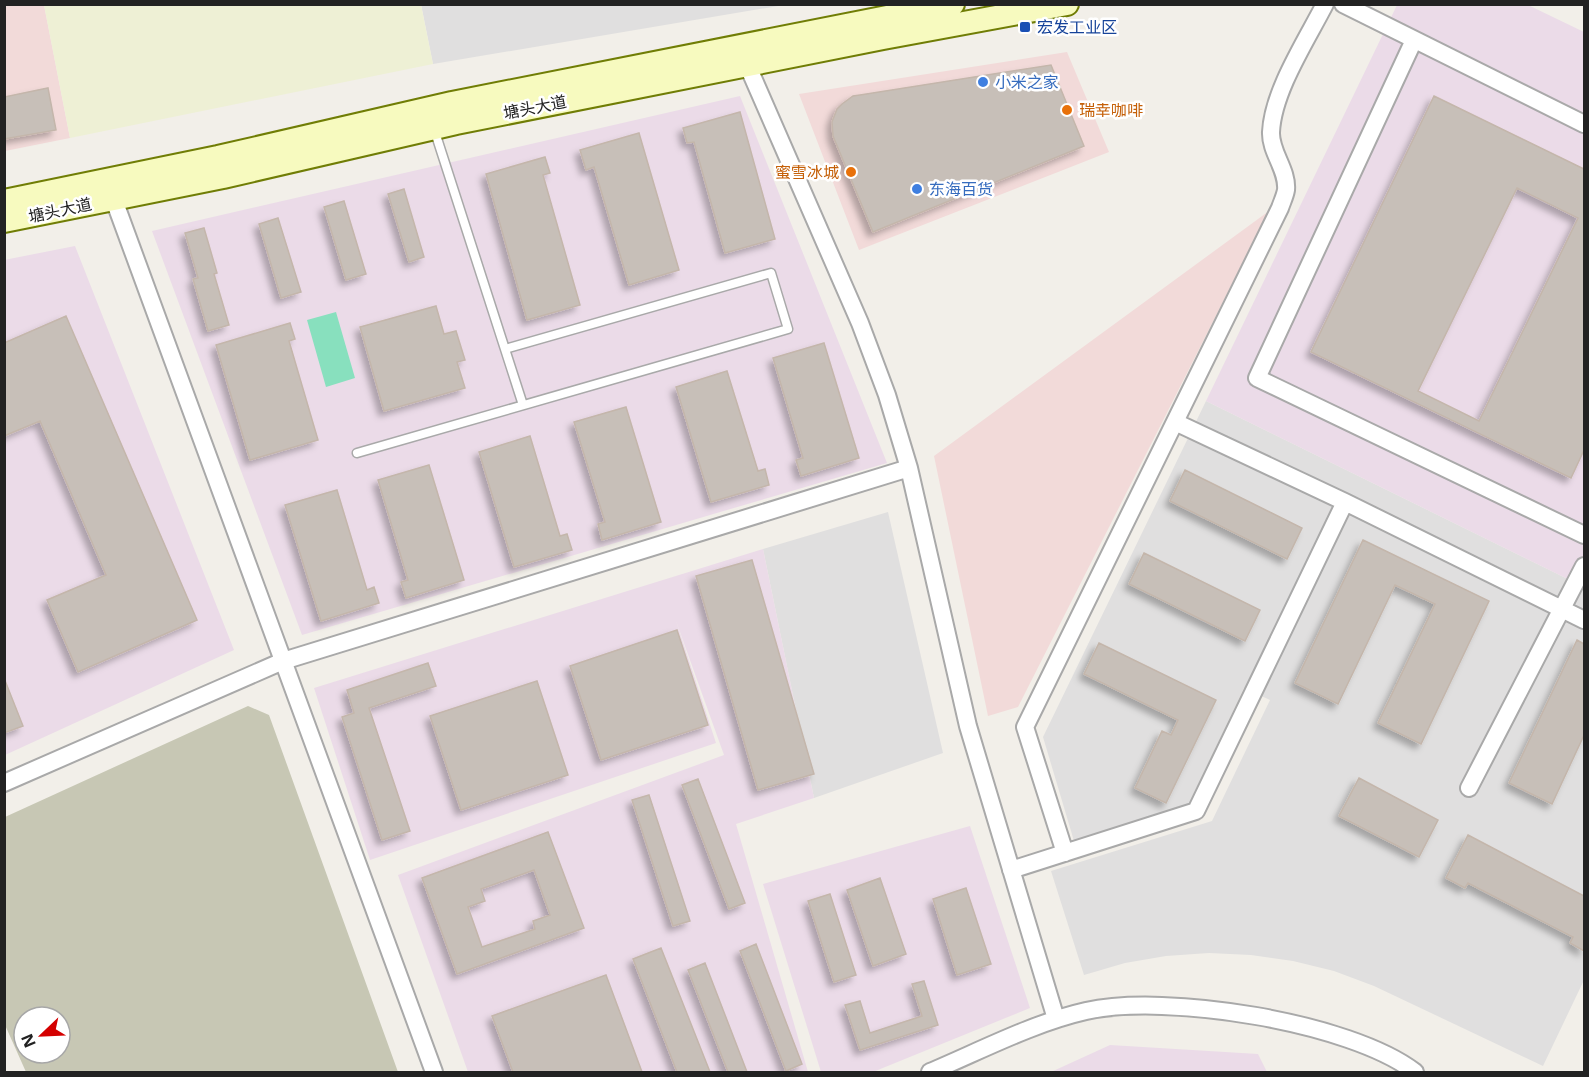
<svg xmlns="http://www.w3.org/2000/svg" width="1589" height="1077" font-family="'Noto Sans','Noto Sans SC',sans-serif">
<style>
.residential{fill:#e0dfdf}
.commercial{fill:#f2dad9}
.industrial{fill:#ebdbe8}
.construction{fill:#c7c7b4;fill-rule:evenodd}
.farmland{fill:#eef0d5}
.pitch{fill:#88e0be}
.building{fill:#c7bfb8;stroke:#c4b6ab;stroke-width:1.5;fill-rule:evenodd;filter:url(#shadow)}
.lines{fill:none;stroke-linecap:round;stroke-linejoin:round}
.service-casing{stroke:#a9a9a9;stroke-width:11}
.minor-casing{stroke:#a9a9a9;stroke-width:20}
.secondary-casing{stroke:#707d05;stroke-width:26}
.service{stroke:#fff;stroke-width:8}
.minor{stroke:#fff;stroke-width:16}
.secondary{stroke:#f7fabf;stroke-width:22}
.transit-dot{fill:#1a4fb4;stroke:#fff;stroke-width:2}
.shop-dot{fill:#3f7fe0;stroke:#fff;stroke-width:2}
.food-dot{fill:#e8710a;stroke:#fff;stroke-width:2}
.labels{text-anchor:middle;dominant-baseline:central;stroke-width:5;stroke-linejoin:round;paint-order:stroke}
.transit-label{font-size:16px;fill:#164399;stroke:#fff;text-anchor:start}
.shop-label{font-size:16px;fill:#366cbe;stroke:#fff;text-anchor:start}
.street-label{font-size:16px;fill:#222;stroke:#fff}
.food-label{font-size:16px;fill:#c56008;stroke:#fff;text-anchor:start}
</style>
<defs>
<filter id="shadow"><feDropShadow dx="-5" dy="5" stdDeviation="3" flood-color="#0004"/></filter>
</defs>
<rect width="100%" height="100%" fill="#f2efe9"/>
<!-- residential -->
<path class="residential" d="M421,4h363v1l-351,59z
M1206,401l378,186v393l-41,86 -169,-80 -40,-15 -41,-10 -42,-6 -42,-2 -43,3 -41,7 -41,12 -33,-104 161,-50 58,-121 -26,-12 -57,120 -113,33 -31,-104z
M888,512l55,241 -129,45 -51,-249z"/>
<!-- commercial -->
<path class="commercial" d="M5,5h39l26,133 -65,13z
M1067,52l42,100 -250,98 -60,-156z
M1269,211l-251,496 -30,9 -54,-260z"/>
<!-- industrial -->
<path class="industrial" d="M1397,5h131l56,27v555l-378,-186z
M740,96l147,367 -585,172 -150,-404z
M75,246l159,404 -229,105 -1,-495z
M763,549l51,249 -78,26 72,248h-340l-70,-197 326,-120 -48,-134 40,122 -346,117 -56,-172z
M970,826l60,182 -157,64h-52l-58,-188z
M1110,1045l148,9 9,18h-216z"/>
<!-- construction -->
<path class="construction" d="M248,706l21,9 129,357h-372l-21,-47v-208zM24,1017h36v36h-36z"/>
<!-- farmland -->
<path class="farmland" d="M44,5h377l12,59 -363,74z"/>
<!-- pitch -->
<path class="pitch" d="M336,312l19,66 -29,9 -19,-67z"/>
<!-- building -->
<path class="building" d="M1051,65l33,81 -211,86 -40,-96 -1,-14 5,-13 5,-5 11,-8 7,-1z
M48,88l8,42 -52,9v-42z
M1434,96l150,73v281l-13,28 -260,-126zM1517,188l61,30 -99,203 -61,-30z
M740,112l35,127 -50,14 -31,-111 -7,1 -4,-15z
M639,133l40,137 -50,15 -35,-118 -8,3 -6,-20z
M545,157l5,16 -7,2 37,130 -53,15 -41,-146z
M404,189l20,68 -15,5 -21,-68z
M344,201l22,73 -20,6 -22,-73z
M278,218l23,74 -20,6 -22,-74z
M204,228l13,45 -3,1 15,51 -21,6 -15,-52 5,-1 -13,-45z
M436,306l8,28 12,-3 9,29 -8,2 8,26 -81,23 -24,-84z
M66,316l131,304 -119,52 -31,-72 59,-25 -66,-154 -36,15v-93z
M290,323l5,16 -6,2 29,99 -68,20 -34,-115z
M824,343l35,115 -58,18 -5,-16 7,-2 -30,-100z
M727,371l31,100 7,-2 4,16 -58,17 -35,-115z
M626,407l35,115 -59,18 -4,-16 7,-2 -31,-100z
M530,436l30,100 7,-2 5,16 -58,17 -35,-115z
M429,465l35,115 -58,18 -5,-16 7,-2 -30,-100z
M1185,470l117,58 -15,31 -117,-58z
M337,490l30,100 7,-3 5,16 -58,18 -36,-116z
M1363,540l126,61 -68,143 -43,-21 57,-119 -40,-19 -57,119 -43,-21z
M1144,553l116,57 -15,31 -116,-57z
M752,560l62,214 -56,16 -62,-214z
M677,630l31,95 -107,35 -31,-94z
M1577,640l7,4v91l-32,69 -43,-21z
M1099,643l117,57 -50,103 -31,-15 27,-57 9,4 7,-15 -94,-46z
M428,663l8,23 -67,22 41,123 -28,9 -40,-123 12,-4 -7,-23z
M4,678l19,48 -19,7z
M537,681l31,94 -107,35 -31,-94z
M1359,778l79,42 -19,37 -80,-41z
M698,779l47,124 -16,6 -47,-124z
M649,795l41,126 -17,5 -41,-126z
M548,832l36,96 -127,46 -35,-96zM534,870l16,45 -17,6 2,8 -53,18 -14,-40 17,-6 -4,-12z
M1468,835l116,61v55l-14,-8 3,-6 -105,-54 -3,5 -19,-10z
M880,878l26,76 -33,12 -26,-76z
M966,888l25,76 -34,11 -24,-76z
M830,894l26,81 -22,7 -26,-81z
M756,944l46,120 -16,7 -46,-120z
M661,948l49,124h-33l-44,-113z
M705,963l42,109h-19l-40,-102z
M606,975l36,97h-129l-21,-56z
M924,981l14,44 -78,25 -15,-45 15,-4 10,32 52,-17 -10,-32z"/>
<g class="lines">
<!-- service casing -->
<g class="service-casing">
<path id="service" d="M434,129l89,276
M357,453l431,-124 -17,-56 -266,76"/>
</g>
<!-- minor casing -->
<g class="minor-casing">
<path id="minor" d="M1343,4l241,120
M1414,40l-157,338 327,157
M743,55l117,268 27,72 22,73 59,258 88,293
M110,189l324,883
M1175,422l170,80 239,118
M4,783l279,-122 626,-193
M1469,788l115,-222
M1065,853l-40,-126 255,-519c2,-6 5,-12 6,-18 2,-20 -16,-38 -15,-58 2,-41 35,-91 54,-128
M1011,870l185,-59 149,-309
M930,1072c50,-21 103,-49 156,-61 80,-18 264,11 329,61"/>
</g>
<!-- secondary casing -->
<g class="secondary-casing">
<path id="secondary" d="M4,201l214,-44 234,-54 501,-99
M4,221l219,-44 233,-54 427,-85 184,-34"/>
</g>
<!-- service -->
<use href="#service" class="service"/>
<!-- minor -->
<use href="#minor" class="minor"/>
<!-- secondary -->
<use href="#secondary" class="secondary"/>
</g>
<!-- markers -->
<rect class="transit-dot" x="1019" y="21" width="12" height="12" rx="3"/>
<g class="shop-dot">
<circle cx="983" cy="82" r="6"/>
<circle cx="917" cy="189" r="6"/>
</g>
<g class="food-dot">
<circle cx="1067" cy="110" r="6"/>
<circle cx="851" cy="172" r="6"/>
</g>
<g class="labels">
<!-- transit labels -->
<g class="transit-label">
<text x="1037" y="27">宏发工业区</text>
</g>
<!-- shop labels -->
<g class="shop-label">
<text x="995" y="82">小米之家</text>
<text x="929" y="189">东海百货</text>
</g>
<!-- street labels -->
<g class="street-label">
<text transform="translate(535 107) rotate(-11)">塘头大道</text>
<text transform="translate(60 210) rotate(-12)">塘头大道</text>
</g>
<!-- food labels -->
<g class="food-label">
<text x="1079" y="110">瑞幸咖啡</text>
<text x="839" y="172" text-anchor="end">蜜雪冰城</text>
</g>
</g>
<!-- border -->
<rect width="1589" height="1077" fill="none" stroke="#222222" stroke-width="12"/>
<!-- north arrow -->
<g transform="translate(42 1035) rotate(247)"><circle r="28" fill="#ffffff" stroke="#a7a7a7" stroke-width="1.5"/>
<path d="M0-4.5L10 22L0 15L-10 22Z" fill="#d40000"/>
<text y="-9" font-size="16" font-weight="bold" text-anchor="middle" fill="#222222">N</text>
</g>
</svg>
